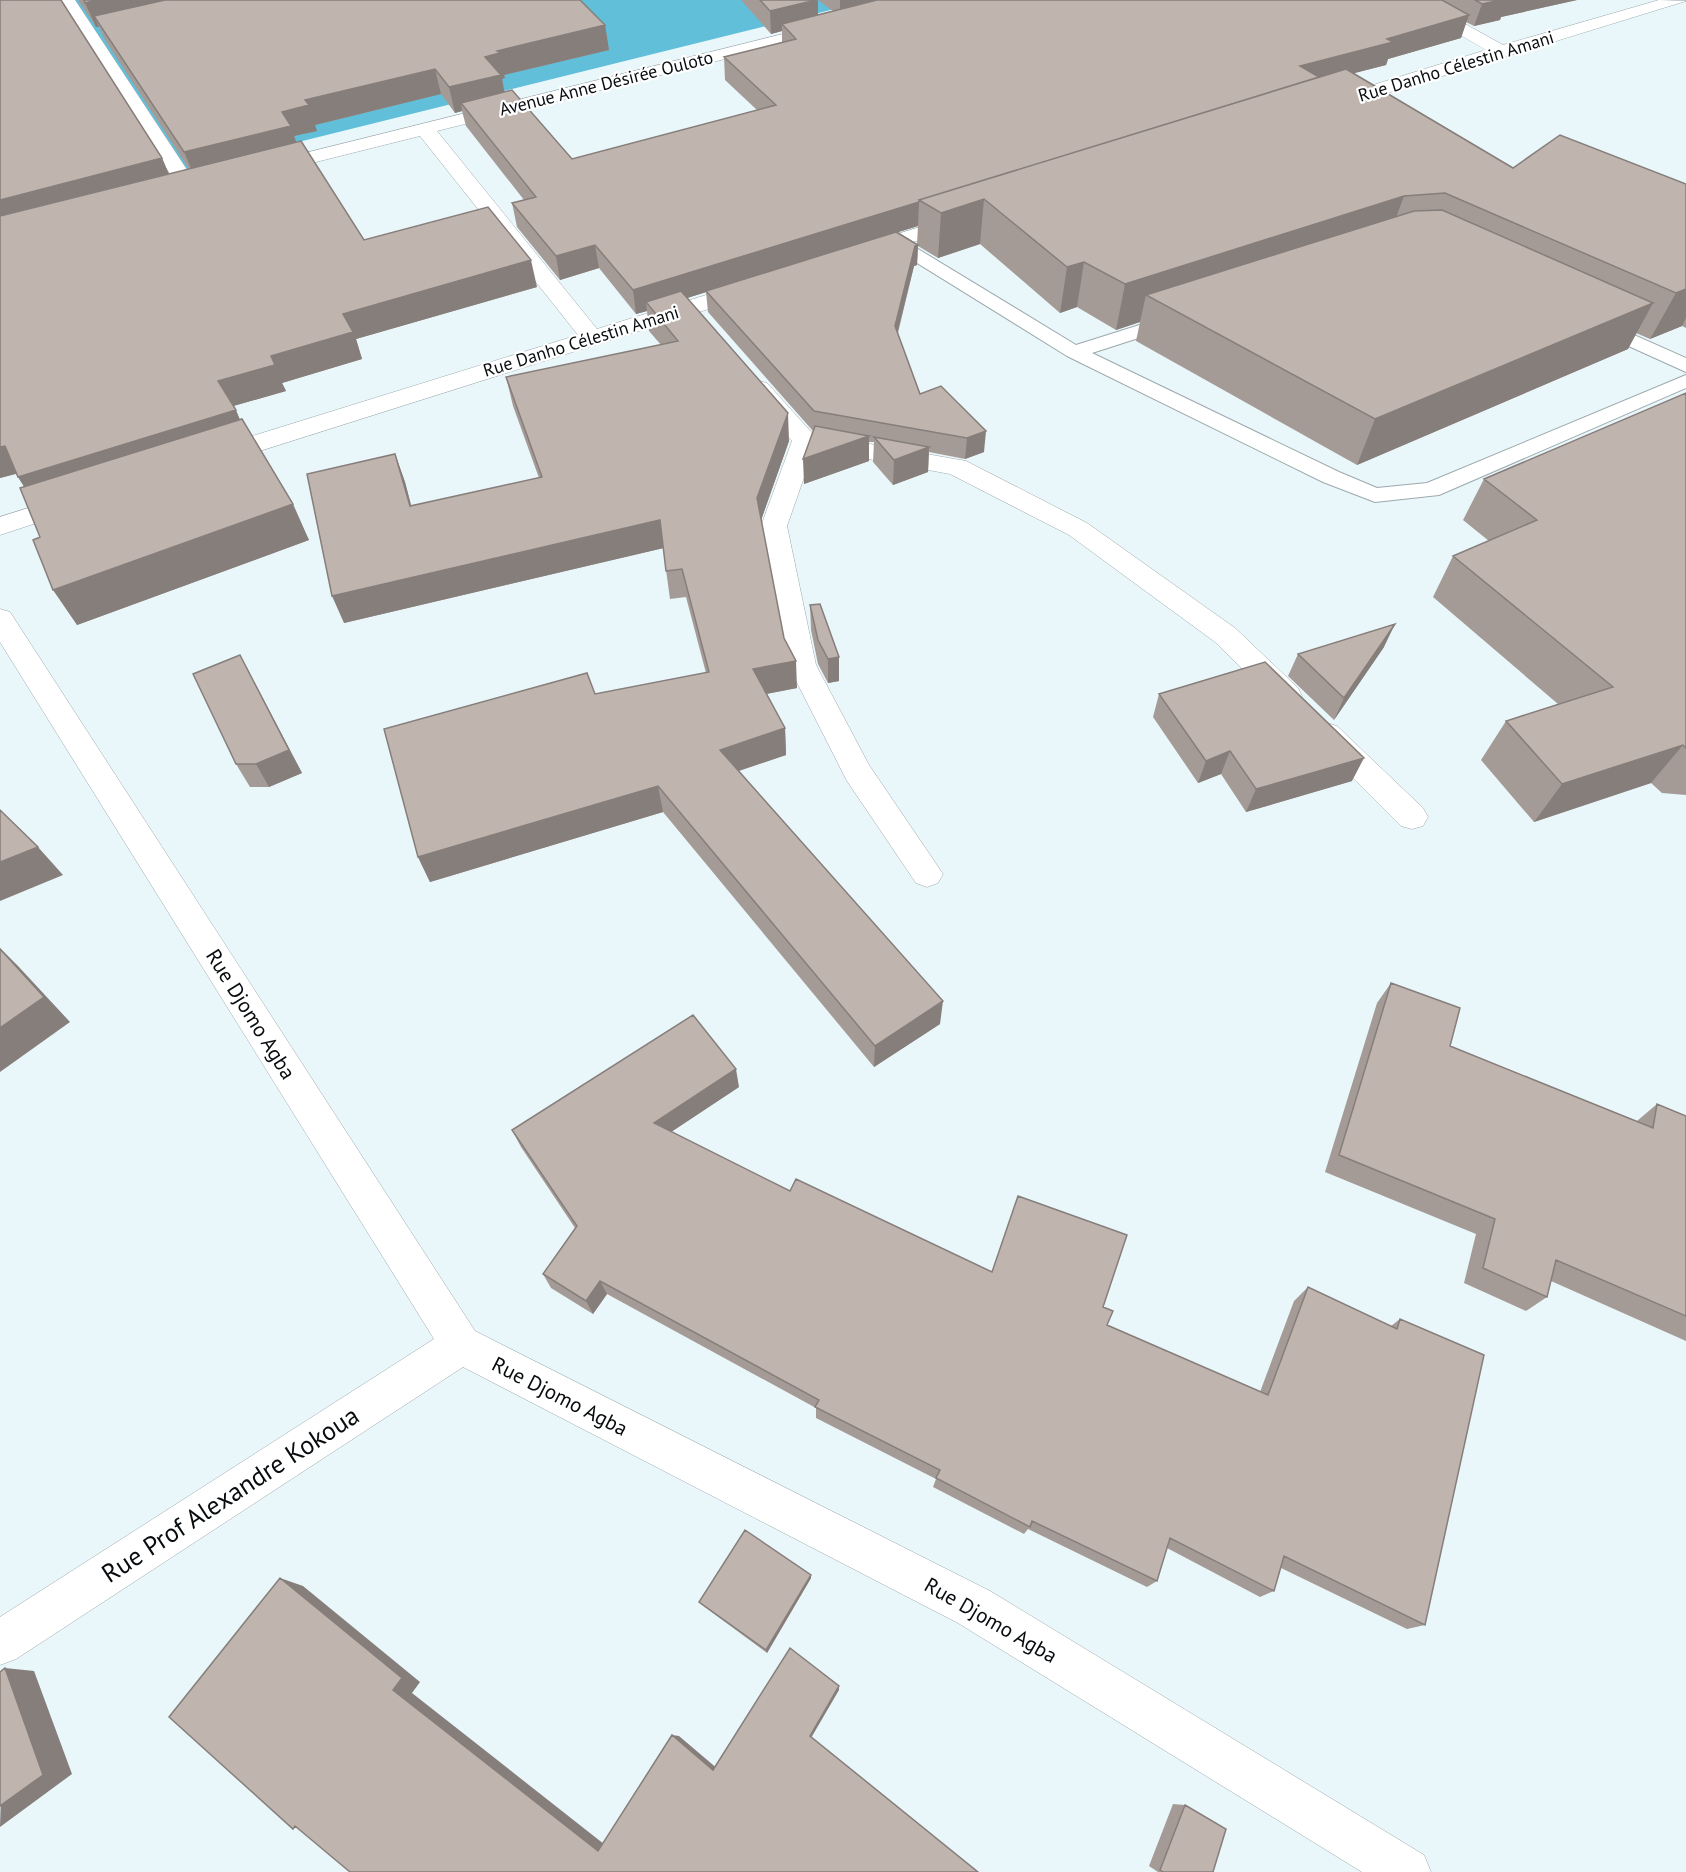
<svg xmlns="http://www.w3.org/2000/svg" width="1686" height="1872" font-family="'PT Sans',sans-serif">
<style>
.forest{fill:#61bfda}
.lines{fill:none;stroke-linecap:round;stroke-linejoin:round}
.service-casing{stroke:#9ca9ad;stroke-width:2}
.minor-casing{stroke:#9ca9ad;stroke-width:1}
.service{fill:#fff;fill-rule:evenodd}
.minor{fill:#fff;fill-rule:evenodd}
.wall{fill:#a59b96;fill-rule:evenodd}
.shaded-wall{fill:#867e7a}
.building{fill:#c0b4af;stroke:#867e7a;stroke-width:1.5}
.labels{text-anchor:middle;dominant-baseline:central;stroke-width:4.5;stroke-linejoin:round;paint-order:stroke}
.far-street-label{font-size:18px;fill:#080c0e;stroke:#fff}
.street-label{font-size:21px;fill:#080c0e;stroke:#fff}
.near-street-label{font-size:26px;fill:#080c0e;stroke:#fff}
</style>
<rect width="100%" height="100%" fill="#e9f7fb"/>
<!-- forest -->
<path class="forest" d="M68,0h803l-690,171z"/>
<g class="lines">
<!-- service casing -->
<g class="service-casing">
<path id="service" d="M895,235l181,110 92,-29h14l3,4 -3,4 -90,29 247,119 38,16 50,-5 259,-108v13l-247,107 -64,7 -52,-20 -256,-126 -179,-111 -2,-4z
M1598,319l88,39v14l-95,-43 -3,-4 3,-4z"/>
</g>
<!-- minor casing -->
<g class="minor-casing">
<path id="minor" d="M57,0h18l124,188 -3,4h-14z
M1400,0h22l81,45 156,-45 27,1 -341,105h-14l-3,-4 3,-4 155,-48z
M827,23l6,1 3,4 -3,4 -396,99 160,198 154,-48 8,2 3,5 -3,5 -537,170 -9,2 -9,-2 -3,-6 3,-6 374,-116 -158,-199 -152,38 -7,-2 -3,-4 3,-4z
M959,215l7,2 4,4 -4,4 -103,33 -8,-1 -3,-5 3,-5z
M759,381l8,2 46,51 153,27 121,62 148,105 63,60 4,8 -4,8 -10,3 -10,-3 -63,-62 -146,-107 -119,-61 -136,-25 -27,77 29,139 53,100 74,109 -5,9 -11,4 -11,-4 -69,-102 -59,-116 -27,-139 31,-85 -45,-53 4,-5z
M73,494l9,2 4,6 -4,6 -82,27v-18z
M0,609l10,3 465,719 515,260 434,264 7,17h-69l-404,-249 -495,-256 -447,292 -16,6v-48l434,-278 -434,-697z
M1327,723l10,3 86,82 5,9 -5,9 -11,3 -11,-3 -84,-84 -5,-8 5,-8z"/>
</g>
<!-- service -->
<use href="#service" class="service"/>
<!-- minor -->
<use href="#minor" class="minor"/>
</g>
<!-- wall -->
<path class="wall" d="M0,0l162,158 7,16 20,-5 -84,-129 -6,-13h-3l-18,-27h502l25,25 4,25 -105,25 1,3 -3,1 2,13 68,67 185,-49 -32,-30 -1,-23 58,-15v-11l-11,3 -30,-34h77v15l15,-4 -15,-11h759l-76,17 -1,3 -26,6 -8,-4 -5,16 -73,21 -2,6 -32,8 159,95 173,16v144l-4,-2 -32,13 -14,-6 -8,16 -271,116 -221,-124 4,-19 -24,8 -39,-23 -17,6 -80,-69 -42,14 -20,-12 -1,19 -3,1 -16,67 22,61 64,58 -19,7 -36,-7 -1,20 -35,13 -20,-23 1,-20h-5v19l-65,23 9,-53 -105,-119 -2,-20 -19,6 102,143 -28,79 23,118 13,50 -31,6 19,34 1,27 -47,16 201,253 -66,43 -211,-255 -233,70 -12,-25 177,-163 111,-21 -20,-76 -16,2 -7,-51 -319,75 51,-169 10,28 6,24 128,-28 -26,-72 -7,-29 155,-32 -12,-14 -2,-20 -11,3 -37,-46 -39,12 -43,-53 -5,-24 12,-3 -58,-74 -4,-15 -7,2 -14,-19 -126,31 2,6 -23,5 2,6 68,98 173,47 -181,52 6,20 -80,24 4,8 -53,15 7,14 69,120 -232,85 -37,-88 -16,-51 -8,-12 -16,4zM918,226l-1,18 -19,-12z
M1686,393v402l-24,-2 -11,-10 -117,39 -53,-62 25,-39 52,-17 -125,-107 20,-41 36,-15 -26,-21 21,-41z
M810,605l29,76 -11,2 -10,-19 -7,-34z
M1384,647l-50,73 -46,-44 10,-22z
M240,655l62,118 -33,14h-19l-14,-23z
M1159,694l193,87 -106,31 -25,-38 -23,9 -45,-66z
M1391,983l59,63 187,75 20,-17 29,12v225l-135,-60 -4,16 -21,14 -62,-28 12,-49 -151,-62 52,-169z
M739,1087l-68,45 119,59 202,81 111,35 4,18 153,67 34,-91 14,-14 83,39 9,-7 25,306 -18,4 -126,-61 -7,23 -14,6 -93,-49 -10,33 -10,6 -119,-58 -4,5 -91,-47 3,-8 -120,-61v-10l-209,-114 -14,20 -42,-26 -8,-14 32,-46 -54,-81 -9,-17z
M811,1575v3l-44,75 -65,-48 -3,-3z
M1173,1804l12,1 28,67h-55l-9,-6z"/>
<!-- shaded-wall -->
<path class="shaded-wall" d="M97,0h122l-125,16 5,11h-3l-11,-24z
M818,0v22l-36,2v7l-11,3 -1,-23z
M840,0h64l-64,17z
M1500,0h77l-76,17 -1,3 -26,6 8,-22z
M1469,15l-8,23 -73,21 -2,6 -66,17 -336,117 -4,45 -42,14 3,-45 359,-147 87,-27z
M605,25l4,25 -105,25 1,3 -3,1 4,21 -45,3 1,8 -7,2 -6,-26 36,-30 12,-6z
M435,69l6,25 -126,31 2,6 -23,5 6,16 -105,26 -11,-26 98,-40 23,-12z
M162,158l11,26 -173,46v-30z
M1404,196l-17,46 -241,53 -6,27 -24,8 9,-46z
M919,202l-1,24 -266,83 -6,-7 1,9 -11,3 -3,-24z
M595,245l4,23 -39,12 -4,-24z
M918,245l-1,20 -3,1 -20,80 1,-20 20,-80z
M531,260l6,27 -181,52 6,20 -80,24 4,8 -56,16 -12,-26 53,-25 72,-42z
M1084,262l-7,45 -17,6 7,-46z
M1686,289v29l-4,8 -32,13 26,-46z
M1653,303l-25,46 -271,116 18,-46z
M236,410l11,27 -212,67 -17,-27z
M788,413l1,28 -30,85 -2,-28z
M986,431l-2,21 -19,7 2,-21z
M869,436v25l-65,23 -1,-25z
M5,446l17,26 -22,6v-31z
M929,447l-1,25 -35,13 1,-25z
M395,454l10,28 14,53 -9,-29z
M293,504l16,36 -232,85 -24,-35z
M660,520l4,28 -320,75 -12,-27z
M1395,624l-11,23 -50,73 10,-22z
M240,655l62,118 -33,14 -13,-23z
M839,657v24l-11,2v-24z
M796,661l1,27 -42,8 -2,-27z
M785,728l1,27 -63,21 -3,-26z
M1683,745l-32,38 -117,39 28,-38z
M1230,751l-9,23 -23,9 8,-22z
M1364,758l-12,23 -106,31 10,-23z
M658,786l5,26 -233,70 -12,-25z
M38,847l25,28 -63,26v-39z
M0,948l18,18 52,56 -70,50z
M943,1001l-3,23 -66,43 1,-21z
M736,1069l3,18 -80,53 -5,-17z
M600,1281l7,13 -14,20 -7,-13z
M811,1575v3l-44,75 -1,-3z
M280,1578l23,8 117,96 -8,11 197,155 -11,3 -205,-161z
M5,1668l29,3 38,103 -72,53z
M839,1686v4l-28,48 -1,-2z
M672,1735l7,1 40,34h-6z"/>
<!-- building -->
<path class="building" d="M0,0h61l101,158 -162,42z
M84,0h13l-12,3z
M165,0h415l25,25 -108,26 3,2 -15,4 16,18 -52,12 -14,-18 -130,31 4,5 -27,7 9,14 -107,26 -90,-136z
M760,0h56l-46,11z
M877,0h565l27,15 -82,24 6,3 -93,24 19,11 -400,123v2l-286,88 -38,-45 -39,11 -44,-53 24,-6 -75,-94 51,-13 60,69 204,-54 -52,-48 72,-18 -14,-15z
M1475,0h25l-18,4z
M1346,69l167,99 47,-33 126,49v105l-10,4 -231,-100 -41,3 -279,88 -41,-22 -17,5 -83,-68 -43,14 -22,-13z
M301,141l63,99 124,-33 43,53 -188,54 10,18 -82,24 4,9 -57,16 18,29 -218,67 -13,-31 -5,1v-231z
M1442,210l211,93 -278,116 -229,-124 268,-84z
M896,232l22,13 -3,1 -20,80 25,68 21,-8 45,45 -19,7 -153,-27 -108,-120z
M681,291l107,122 -31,85 27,140 12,23 -43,8 32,59 -65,22 223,251 -68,45 -217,-260 -240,71 -34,-128 203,-56 8,21 114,-22 -27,-103 -16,2 -6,-51 -328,76 -25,-122 88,-20 15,52 132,-29 -36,-100 172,-36 -32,-39z
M1686,393v355l-3,-3 -121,39 -56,-63 107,-34 -160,-131 84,-36 -53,-41z
M242,419l51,85 -240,86 -20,-50 7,-3 -20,-49z
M815,426l54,10 -66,23z
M874,437l55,10 -35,13z
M820,604l19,53 -11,2 -10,-19 -8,-35z
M1395,624l-51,74 -46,-44z
M240,655l49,95 -33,14h-20l-43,-90z
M1265,662l99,96 -108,31 -26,-38 -24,10 -47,-67z
M0,810l38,37 -38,15z
M0,949l44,48 -44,31z
M1391,983l69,25 -10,38 203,82 4,-24 29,12v200l-130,-56 -9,37 -64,-29 12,-49 -156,-64z
M693,1015l43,54 -82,54 136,68 6,-12 196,93 26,-76 109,39 -24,72 10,4 -6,14 161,70 40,-108 89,42 3,-10 84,36 -59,270 -141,-69 -10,35 -104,-53 -13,43 -125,-60 -2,6 -94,-49 4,-8 -125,-63 4,-7 -219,-119 -14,20 -43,-27 34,-48 -65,-96z
M745,1530l66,45 -45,75 -67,-48z
M280,1578l122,100 -9,12 205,161 74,-116 41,35 77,-122 49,38 -29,50 168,136h-628l-55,-46 -2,3 -124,-112z
M5,1668l38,107 -43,31v-134z
M1185,1805l41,24 -13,43h-50l-3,-2z"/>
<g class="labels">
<!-- far-street labels -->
<g class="far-street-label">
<text transform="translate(1456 66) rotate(-17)">Rue Danho Célestin Amani</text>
<text transform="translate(606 83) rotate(-14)">Avenue Anne Désirée Ouloto</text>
<text transform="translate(581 341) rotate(-17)">Rue Danho Célestin Amani</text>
</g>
<!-- street labels -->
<g class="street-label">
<text transform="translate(251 1014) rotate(58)">Rue Djomo Agba</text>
<text transform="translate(560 1396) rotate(27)">Rue Djomo Agba</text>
<text transform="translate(991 1620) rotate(30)">Rue Djomo Agba</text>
</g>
<!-- near-street labels -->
<g class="near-street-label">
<text transform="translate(230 1494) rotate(-33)">Rue Prof Alexandre Kokoua</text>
</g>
</g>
</svg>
